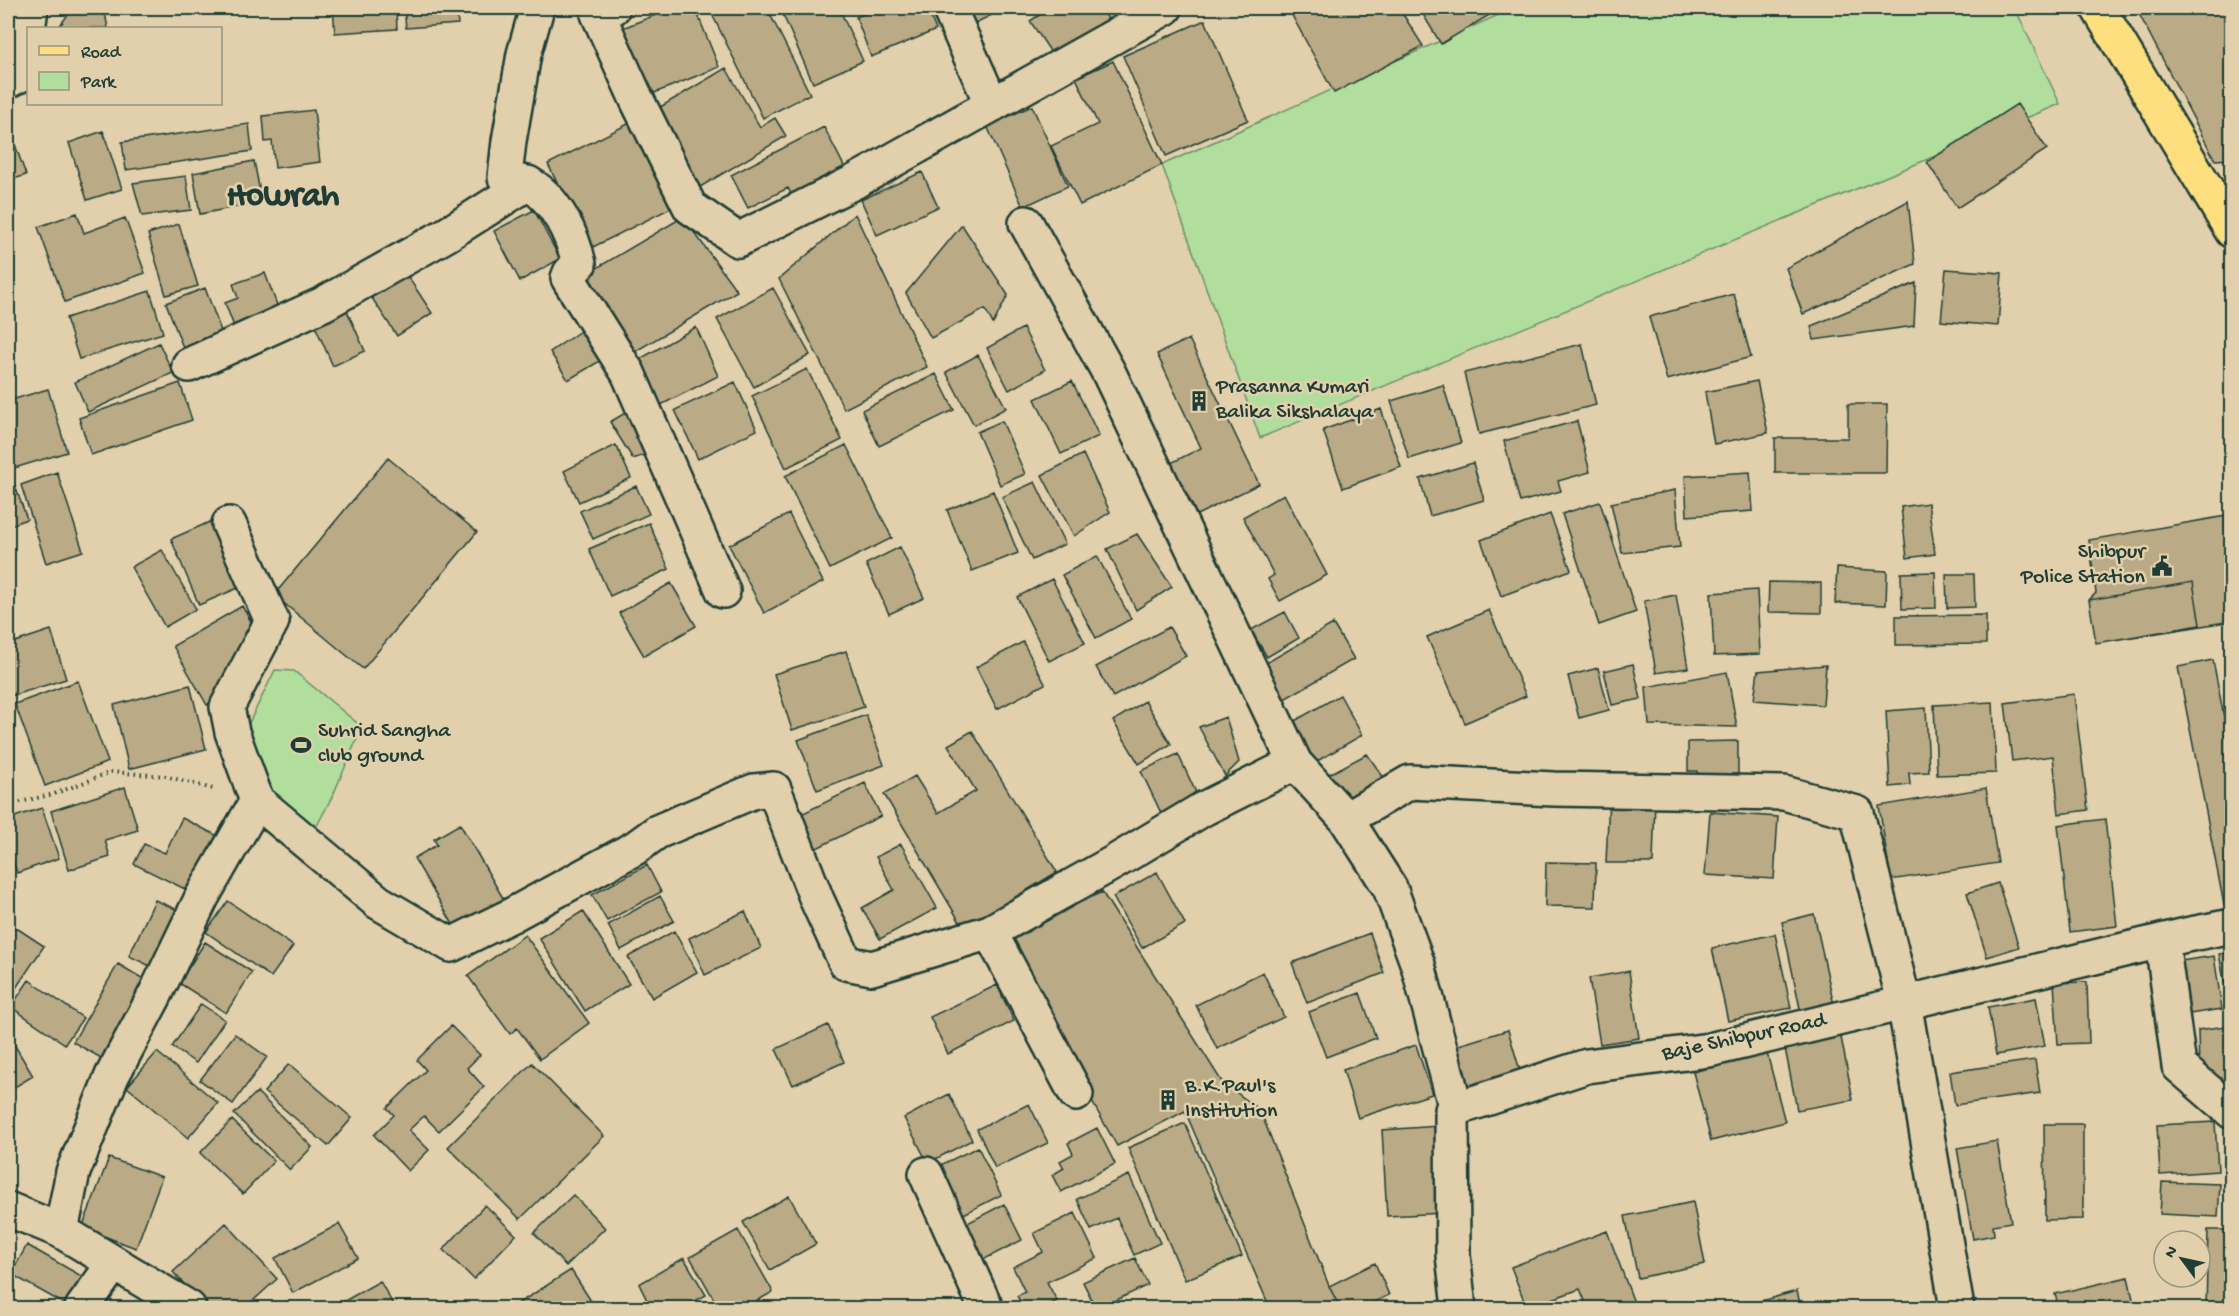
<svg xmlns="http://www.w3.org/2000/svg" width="2239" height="1316" font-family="'Gochi Hand',sans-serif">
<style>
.green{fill:#b1de9d;stroke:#688e68;stroke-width:1.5}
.building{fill:#baaa85;stroke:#1f3d34;stroke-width:1.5}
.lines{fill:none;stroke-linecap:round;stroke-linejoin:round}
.minor-casing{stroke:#1f3d34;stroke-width:38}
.major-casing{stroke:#1f3d34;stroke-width:38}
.path{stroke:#1f3d34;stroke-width:4;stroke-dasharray:1.5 4.5;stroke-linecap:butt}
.minor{stroke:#e2d0ad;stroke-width:33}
.major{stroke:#fddf80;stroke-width:33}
.labels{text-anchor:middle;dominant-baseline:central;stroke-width:5;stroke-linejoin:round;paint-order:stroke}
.poi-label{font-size:22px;fill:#1f3d34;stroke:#e2d0ad;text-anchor:start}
.street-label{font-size:22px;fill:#1f3d34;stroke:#e2d0ad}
.town-label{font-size:34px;font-weight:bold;fill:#1f3d34;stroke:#e2d0ad}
</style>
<rect width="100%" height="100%" fill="#e2d0ad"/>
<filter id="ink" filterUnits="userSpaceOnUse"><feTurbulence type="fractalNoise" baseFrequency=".0167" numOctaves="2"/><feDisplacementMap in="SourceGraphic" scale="12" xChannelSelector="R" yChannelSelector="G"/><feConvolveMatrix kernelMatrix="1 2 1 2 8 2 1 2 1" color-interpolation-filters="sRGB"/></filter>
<g filter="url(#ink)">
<!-- green -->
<path class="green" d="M1514,8h501l45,96 -800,334 -98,-273z
M275,670l19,1 68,56 -28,66 -23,44 -42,-43 -22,-67z"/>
<!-- building -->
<path class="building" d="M73,8h31l4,20h-50z
M333,8h63l1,21 -62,4z
M404,8h52l2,16 -52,4z
M673,8h22l24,59 -82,33 -27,-67z
M709,8h58l43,86 -47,24z
M780,8h59l24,53 -50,22z
M879,8h48l9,22 -65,27 -15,-40z
M962,8h44l-35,17z
M1050,8h51l12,18 -55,37 -28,-42z
M1108,8h36l-29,14z
M1288,8h111l24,38 -89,47z
M1419,8h82l-60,36z
M2136,8h96v151l-17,1z
M1205,20l43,100 -82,36 -43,-100z
M1113,61l49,104 -82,40 -29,-59 47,-22 -22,-46z
M726,68l34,59 15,-9 11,18 -96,57 -45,-77z
M2017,104l30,45 -90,59 -30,-46z
M1032,106l36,80 -45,21 -36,-81z
M314,110l6,52 -45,6 -3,-27 -7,1 -2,-26z
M640,118l41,85 -92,46 -41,-85z
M249,124l3,27 -126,19 -4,-28z
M8,125l18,50 -18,6z
M824,127l23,45 -53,28 -6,-12 -40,20 -17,-33z
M103,131l19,58 -35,11 -18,-57z
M254,161l8,41 -62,12 -7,-41z
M922,172l16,35 -61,28 -16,-35z
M186,176l5,34 -49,6 -9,-33z
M1908,201l7,63 -112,50 -17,-46z
M534,210l26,49 -40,22 -26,-50z
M77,213l7,20 41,-15 20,55 -80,29 -27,-75z
M855,214l72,153 -83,42 -65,-130z
M683,217l54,74 -111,66 -41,-82z
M179,224l19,62 -32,9 -18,-61z
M962,225l46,70 -15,29 -8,-15 -54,29 -25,-45z
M401,266l31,47 -35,23 -31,-47z
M1946,269l56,4 -4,53 -57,-5z
M265,273l15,40 -45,16 -10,-26 13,-5 -5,-14z
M1916,283l-2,43 -100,14 -3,-14z
M205,288l19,51 -39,14 -19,-50z
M773,288l37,67 -56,32 -37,-68z
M150,291l13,42 -84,26 -13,-41z
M1734,294l17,63 -84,23 -18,-63z
M344,304l21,47 -32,15 -21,-47z
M586,327l19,31 -37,22 -18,-28z
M696,327l22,49 -59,30 -26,-43z
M1023,328l22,42 -36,20 -22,-42z
M1189,339l70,145 -62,31 -26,-52 30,-15 -44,-94z
M159,343l14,30 -85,39 -13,-30z
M1582,344l14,61 -117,29 -15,-61z
M978,355l28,53 -32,17 -28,-53z
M807,369l35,71 -56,28 -34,-72z
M936,374l18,36 -75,36 -17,-36z
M1072,381l27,55 -38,18 -26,-55z
M1757,381l11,52 -54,11 -9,-52z
M735,382l22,48 -59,29 -23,-49z
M180,383l12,37 -101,35 -12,-37z
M1443,385l18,58 -52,16 -18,-58z
M48,389l19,63 -59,18v-69z
M1848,404h39l-1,69h-111v-35h73z
M1381,409l20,58 -58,21 -20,-58z
M630,410l22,42 -19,7 -23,-37z
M1002,421l23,53 -25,11 -23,-53z
M1577,421l13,51 -32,9 3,10 -41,11 -16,-61z
M616,445l15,33 -52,24 -15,-31z
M846,445l46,93 -62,31 -45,-93z
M1083,454l27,58 -36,24 -32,-61z
M388,458l89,74 -114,137 -89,-74z
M1473,463l11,37 -54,16 -10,-37z
M57,472l26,79 -37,12 -25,-78z
M1750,472l3,39 -66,5 -2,-40z
M1035,482l30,62 -33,16 -30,-63z
M14,483l13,36 -19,7v-41z
M636,486l13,28 -56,25 -13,-28z
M1675,490l5,57 -58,6 -11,-50z
M993,491l25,62 -46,18 -25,-61z
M1284,494l43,81 -47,26 -12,-22 6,-4 -31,-58z
M1600,502l36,110 -37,13 -37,-111z
M1928,503l7,51 -28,4 -6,-51z
M789,514l34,68 -59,31 -35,-68z
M1550,514l21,56 -70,26 -20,-56z
M2232,515v106l-136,22 -7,-43 7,-7 -7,-53z
M212,521l28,66 -41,18 -28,-66z
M649,523l20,46 -59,27 -21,-47z
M1137,534l35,53 -36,23 -29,-61z
M900,547l24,51 -35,16 -23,-50z
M162,550l34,59 -31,18 -34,-60z
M1097,556l34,63 -35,19 -34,-63z
M1837,568l50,3 -1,34 -51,-2z
M1935,572l1,36 -34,1 -1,-36z
M1946,574h28l1,33 -28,1z
M1052,579l33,64 -36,18 -32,-64z
M1769,582l52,1v30l-53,-1z
M2193,582l7,43 -104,18 -7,-43z
M671,583l25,43 -52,30 -25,-43z
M1757,590l3,64 -46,2 -3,-63z
M1676,595l12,73 -32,5 -12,-72z
M242,606l18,31 -29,54 -24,14 -34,-59z
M1489,610l37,86 -61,27 -38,-86z
M1285,612l14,26 -32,19 -16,-27z
M1986,615v29l-90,1v-29z
M8,619l7,23 36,-12 15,49 -58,18z
M1333,624l21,35 -73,42 -20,-35z
M1169,627l17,29 -73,41 -17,-30z
M1023,642l22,42 -48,25 -21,-42z
M846,651l18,56 -72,23 -18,-56z
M2213,660l19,99v144l-8,2 -46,-238z
M1633,664l8,35 -29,6 -8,-34z
M1826,665l-3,40 -69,-5 4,-29z
M1598,668l11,42 -30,8 -11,-42z
M1727,672l10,55 -88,-2 -3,-38z
M78,681l30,81 -63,24 -30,-82z
M190,685l16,64 -77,20 -15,-64z
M2074,694l14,116 -29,4 -6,-58 -41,5 -7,-58z
M1340,695l22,40 -48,28 -23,-40z
M1145,701l26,43 -32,20 -26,-43z
M1993,702l3,71 -59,2 -3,-70z
M1926,708l3,64 -20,1 1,12 -20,2 -4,-76z
M866,715l18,50 -67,25 -19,-50z
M1226,717l13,45 -14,14 -26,-49z
M972,731l85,141 -93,57 -80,-135 31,-18 23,37 38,-22 -28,-46z
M1738,741v46l-41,1v-17h-9v-29z
M1178,754l20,43 -36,18 -21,-44z
M1367,754l22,31 -43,22 -24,-29z
M865,783l16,33 -68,34 -16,-34z
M125,787l13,43 -33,10 5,17 -41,13 -18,-59z
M1986,788l12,75 -107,17 -12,-74z
M1609,797l46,2 -2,64h-47z
M42,808l17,50 -42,15 -9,-27v-27z
M1710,812l68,5 -4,62 -69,-4z
M182,818l44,22 -27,56 -65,-32 10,-20 21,9z
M2105,819l12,107 -47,6 -12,-107z
M460,824l47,81 -49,28 -44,-75 23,-13 -3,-6z
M901,844l36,64 -57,31 -18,-31 32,-18 -18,-33z
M1546,862l50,1 -1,44 -50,-1z
M647,865l14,27 -54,29 -15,-26z
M1157,872l28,52 -43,24 -29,-51z
M1998,883l21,64 -32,10 -20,-64z
M1102,892l120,190 38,28 69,176 11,22h-70l-85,-197 -68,35 -116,-206z
M660,896l14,25 -53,29 -13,-25z
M155,900l34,15 -26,57 -34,-16z
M228,901l65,45 -22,31 -65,-45z
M583,911l46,73 -44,27 -46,-73z
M745,911l16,37 -56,27 -16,-37z
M1814,914l20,91 -33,8 -19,-91z
M15,927l29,19 -36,54v-62z
M674,931l23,41 -45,26 -24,-41z
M1370,933l14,40 -77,30 -15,-40z
M1775,934l16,74 -63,13 -16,-73z
M525,935l64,88 -49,36 -23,-31 -7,6 -42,-58z
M205,942l47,30 -26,41 -47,-30z
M2232,952v60h-2l-11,-58z
M2214,956l8,53 -39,6 -9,-53z
M118,964l34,20 -44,78 -35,-20z
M1629,971l10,67 -39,6 -11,-66z
M1263,972l21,45 -67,32 -21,-44z
M29,980l54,38 -18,26 -54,-37z
M2087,982l2,61 -31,1 -4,-61z
M997,985l17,36 -66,33 -18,-37z
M1360,993l16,45 -50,19 -17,-45z
M2036,998l9,48 -49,9 -8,-48z
M201,1004l24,16 -29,43 -24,-16z
M828,1025l16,37 -51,23 -17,-36z
M2232,1025v74l-33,-27 -1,-42z
M451,1026l29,29 -13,13 17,19 -45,44 -15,-15 -15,14 20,20 -21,21 -34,-36 20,-20 -7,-7 39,-38 -9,-10z
M1508,1030l13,44 -59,18 -13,-44z
M8,1034l25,42 -25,15z
M235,1034l32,23 -34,47 -33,-24z
M1841,1037l12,63 -56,10 -12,-62z
M1416,1045l16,49 -74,24 -15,-48z
M157,1052l61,51 -30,35 -61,-51z
M1767,1053l18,69 -74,19 -18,-69z
M2035,1060l5,33 -85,12 -5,-33z
M532,1063l72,73 -84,83 -72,-72z
M289,1064l63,54 -24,28 -64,-54z
M257,1092l55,55 -22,23 -56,-56z
M949,1094l23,46 -44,23 -24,-45z
M1029,1104l19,39 -53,25 -18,-39z
M232,1120l42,41 -31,33 -43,-41z
M2215,1122l3,49 -58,4 -3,-50z
M1185,1123l57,133 -57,24 -57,-132z
M2044,1124h39v95l-38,1z
M1439,1126l5,87 -57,3 -5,-86z
M1097,1128l18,36 -54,28 -9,-17 12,-7 -4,-7 13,-7 -5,-11z
M1997,1141l14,81 -18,3 1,10 -21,4 -16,-91z
M978,1147l23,48 -45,23 -24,-49z
M109,1158l53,19 -26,71 -54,-20z
M1129,1175l31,68 -26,12 -17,-37 -26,12 -14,-31z
M2162,1182l58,2 -2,33 -58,-3z
M573,1195l32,33 -39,38 -32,-33z
M789,1196l27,48 -46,26 -27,-48z
M1693,1202l12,62 -67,14 -13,-62z
M1004,1204l18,36 -47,24 -17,-36z
M485,1205l31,30 -42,44 -31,-29z
M1075,1213l22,45 -50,24 10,19 -15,7h-18l-7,-12 8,-4 -12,-25 30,-15 -9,-19z
M226,1223l51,56 -32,29h-39l-33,-36z
M339,1224l19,34 -65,35 -18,-35z
M738,1230l35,62 -30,16h-24l-29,-51z
M2208,1230h24v78h-26z
M1607,1231l29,77h-48l-8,-19 -53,19 -16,-41z
M27,1245l56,32 -17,28 -55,-31z
M684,1258l22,37 -23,13h-32l-12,-24z
M1135,1258l13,27 -48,23h-4l-13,-26z
M1375,1263l14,32 -27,13h-22l-11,-22z
M571,1270l22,34 -7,4h-75z
M2128,1277l7,31h-76l-4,-14z
M380,1281l15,27h-63z
M1797,1291l4,17h-42l-2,-6z
M1733,1303l2,5h-27z"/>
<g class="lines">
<!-- minor casing -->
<g class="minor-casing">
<path id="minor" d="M537,8l-13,46 -15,87 -4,36c8,6 18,3 26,8 25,15 42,51 48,79l-9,9 -2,5 60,95 95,218
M613,8l-15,6 39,86 53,107 48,33 116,-58 311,-174
M949,8l43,97
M8,81l14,-7 9,-66
M1026,223l83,150 186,390 51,56 44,69 28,77 38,144
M189,365l134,-61 123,-69 82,-52
M229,524l43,97 -45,86 5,25 25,69 121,101 73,43 59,-29 125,-68 22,-16 97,-41 20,-2 43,111 29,63 26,5 118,-36 123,-69 90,-54 92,-46
M1346,819l64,-37 144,7 230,4 73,20 47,189 53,306
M990,932l86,162
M2162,941l17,125 53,46
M926,1174l60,134
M8,1209l53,22 128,77
M61,1231l12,-59 39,-96 43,-81 47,-98 55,-96
M82,1308l32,-45
M1459,1308l-6,-53 -1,-145 135,-44 122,-16 477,-115 46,-9"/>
</g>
<!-- major casing -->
<g class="major-casing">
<path id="major" d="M2098,8l134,223"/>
</g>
<!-- path -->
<path class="path" d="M8,805l46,-11 57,-22 54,4 48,13"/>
<!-- minor -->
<use href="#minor" class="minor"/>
<!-- major -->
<use href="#major" class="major"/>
</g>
</g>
<!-- icons -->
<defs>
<g id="building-bare" transform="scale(1.62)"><path d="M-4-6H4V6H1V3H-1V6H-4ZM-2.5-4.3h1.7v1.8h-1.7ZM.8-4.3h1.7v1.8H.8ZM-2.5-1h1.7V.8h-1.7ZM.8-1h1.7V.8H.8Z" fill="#1f3d34" stroke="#e2d0ad" stroke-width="2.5" paint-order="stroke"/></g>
<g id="civic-bare" transform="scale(1.62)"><path d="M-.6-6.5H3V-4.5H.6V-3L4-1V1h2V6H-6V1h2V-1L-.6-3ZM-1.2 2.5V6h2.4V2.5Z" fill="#1f3d34" stroke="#e2d0ad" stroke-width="2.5" paint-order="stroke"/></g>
<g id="stadium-bare" transform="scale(1.62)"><path d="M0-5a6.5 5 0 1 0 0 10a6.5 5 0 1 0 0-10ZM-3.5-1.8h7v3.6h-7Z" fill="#1f3d34" stroke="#e2d0ad" stroke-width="2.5" paint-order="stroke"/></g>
</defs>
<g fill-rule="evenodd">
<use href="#building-bare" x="1199" y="401"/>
<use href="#civic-bare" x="2162" y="566"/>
<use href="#stadium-bare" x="301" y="745"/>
<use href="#building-bare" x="1168" y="1100"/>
</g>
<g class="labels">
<!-- poi labels -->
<g class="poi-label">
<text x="1216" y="388">Prasanna Kumari<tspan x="1216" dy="25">Balika Sikshalaya</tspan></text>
<text x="2145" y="553" text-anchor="end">Shibpur<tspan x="2145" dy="25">Police Station</tspan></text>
<text x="318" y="732">Suhrid Sangha<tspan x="318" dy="25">club ground</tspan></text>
<text x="1185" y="1087">B.K.Paul's<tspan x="1185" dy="25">Institution</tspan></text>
</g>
<!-- street labels -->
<g class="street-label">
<text transform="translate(1744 1038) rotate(-12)">Baje Shibpur Road</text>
</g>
<!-- town labels -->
<g class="town-label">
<text x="283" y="198">Howrah</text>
</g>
</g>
<!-- margin -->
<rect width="2239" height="1316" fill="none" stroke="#e2d0ad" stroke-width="30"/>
<rect x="15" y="15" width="2209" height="1286" fill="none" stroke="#1f3d34" stroke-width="2" filter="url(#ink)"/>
<!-- legend -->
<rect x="27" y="27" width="195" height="78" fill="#e2d0ad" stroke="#94957d" stroke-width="1.5"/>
<rect x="39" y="46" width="30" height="9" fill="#fddf80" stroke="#94957d" stroke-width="1.5"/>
<text x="81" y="57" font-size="18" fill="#1f3d34">Road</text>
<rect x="39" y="72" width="30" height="18" fill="#b1de9d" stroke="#94957d" stroke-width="1.5"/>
<text x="81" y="87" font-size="18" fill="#1f3d34">Park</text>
<!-- north arrow -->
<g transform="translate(2182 1259) rotate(303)"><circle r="28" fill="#e2d0ad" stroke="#94957d" stroke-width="1.5"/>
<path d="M0-4.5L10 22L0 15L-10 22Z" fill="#1f3d34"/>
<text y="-9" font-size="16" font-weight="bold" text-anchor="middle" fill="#1f3d34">N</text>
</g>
</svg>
